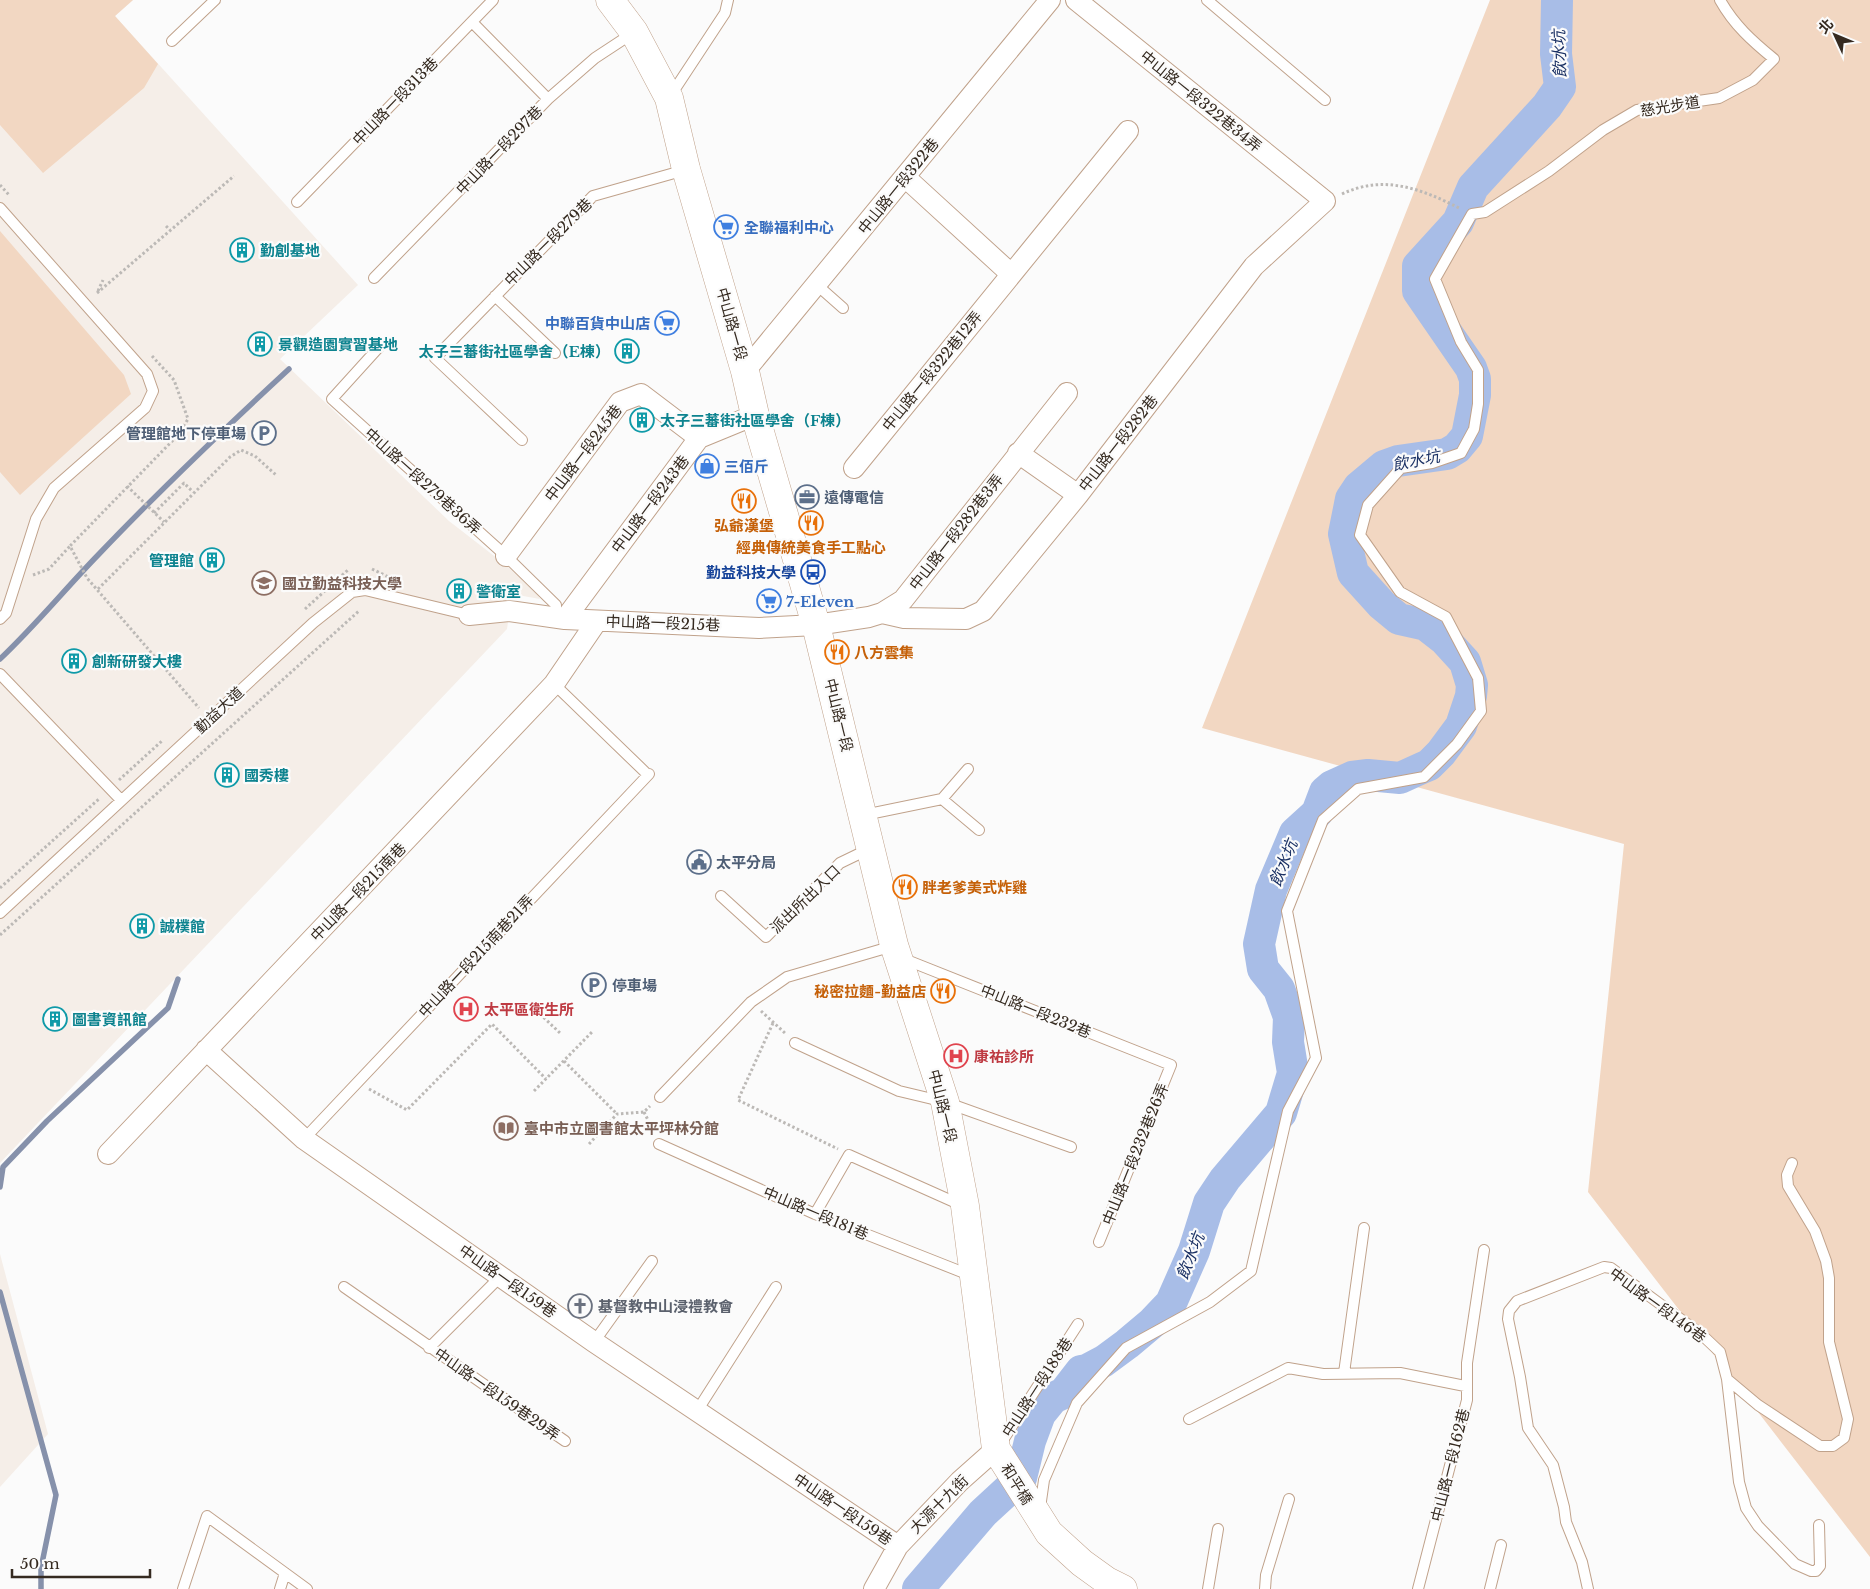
<svg xmlns="http://www.w3.org/2000/svg" width="1870" height="1589" font-family="'Libre Baskerville','Noto Sans TC',serif">
<style>
.built{fill:#f5eee8}
.green{fill:#f2d7c2}
.lines{fill:none;stroke-linecap:round;stroke-linejoin:round}
.stream{stroke:#8691ab;stroke-width:5.5}
.river{stroke:#a8bde7;stroke-width:32}
.lane-casing{stroke:#c0a28b;stroke-width:12}
.street-casing{stroke:#c0a28b;stroke-width:22}
.secondary-casing{stroke:#c0a28b;stroke-width:29}
.path{stroke:#bcb9b6;stroke-width:3;stroke-dasharray:2.5 2.5;stroke-linecap:butt}
.lane{stroke:#fff;stroke-width:10}
.street{stroke:#fff;stroke-width:20}
.secondary{stroke:#fff;stroke-width:28}
.labels{text-anchor:middle;dominant-baseline:central;stroke-width:4.5;stroke-linejoin:round;paint-order:stroke}
.street-label{font-size:15px;fill:#352a20;stroke:#fbfbfb}
.shop-label{font-size:15px;font-weight:bold;fill:#366cbe;stroke:#fbfbfb;text-anchor:start}
.culture-label{font-size:15px;font-weight:bold;fill:#0d838f;stroke:#fbfbfb;text-anchor:start}
.service-label{font-size:15px;font-weight:bold;fill:#4e5e75;stroke:#fbfbfb;text-anchor:start}
.food-label{font-size:15px;font-weight:bold;fill:#c56008;stroke:#fbfbfb}
.transit-label{font-size:15px;font-weight:bold;fill:#164399;stroke:#fbfbfb;text-anchor:end}
.education-label{font-size:15px;font-weight:bold;fill:#785e54;stroke:#fbfbfb;text-anchor:start}
.health-label{font-size:15px;font-weight:bold;fill:#be3a42;stroke:#fbfbfb;text-anchor:start}
.worship-label{font-size:15px;font-weight:bold;fill:#5b616d;stroke:#fbfbfb;text-anchor:start}
.water-label{font-size:16px;font-style:italic;fill:#1c3265;stroke:#fbfbfb}
</style>
<rect width="100%" height="100%" fill="#fbfbfb"/>
<!-- built -->
<path class="built" d="M0,0h133l-18,16 243,269 -78,74 169,162 71,55 15,14 5,9 -28,-5 -5,35 -507,534z
M0,1254l48,180 -48,53z"/>
<!-- green -->
<path class="green" d="M0,0h133l-18,16 43,48 -14,24 -101,85 -43,-48z
M1490,0h380v1557l-282,-365 36,-348 -422,-116z
M0,231l124,144 7,19 -111,101 -20,-23z"/>
<g class="lines">
<!-- stream -->
<path class="stream" d="M0,659c35,-33 65,-70 99,-105 61,-64 125,-125 190,-185
M0,1187l3,-20 44,-46 121,-113 10,-29
M0,1292l56,203 -15,73v21"/>
<!-- river -->
<path class="river" d="M918,1589l65,-76 38,-35 9,-37 10,-27 13,-16 11,-5 17,-22 6,-1 17,-9 23,-17 25,-21 19,-20 23,-52 15,-48 16,-24 56,-66 12,-40 -5,-31 1,-25 -10,-28 -16,-20 -4,-25 12,-54 24,-57 22,-20 8,-21 7,-6 20,-9 16,-2 32,3 22,-10 7,-3 12,-12 20,-27 10,-30 1,-11 -7,-23 -21,-23 -18,-14 -27,-6 -17,-14 -29,-32 -9,-39 7,-35 8,-12 25,-21 14,-5 49,-7 10,-6 10,-12 8,-41v-16l-4,-11 -53,-77v-25l40,-44 15,-35 74,-81 13,-19 -4,-33 1,-54"/>
<!-- lane casing -->
<g class="lane-casing">
<path id="lane" d="M1207,0l118,100
M472,22l76,77
M172,41l43,-41
M671,95l54,-82 3,-13
M297,202l196,-202
M0,208l147,166 6,17 -8,17 -91,80 -18,31 -30,94 -6,6
M374,278l174,-179 47,-41 38,-25
M817,285l26,23
M495,296l60,57
M380,346l-48,53 174,157 50,49v13
M522,440l-87,-82 158,-162 92,-26
M0,674l121,126
M554,684l91,88
M942,799l26,-30
M864,815l78,-16 37,31
M721,896l45,41 74,-74 29,-14
M0,913l313,-290 39,-31 13,-2 104,25
M904,959l267,106 -72,177
M795,1043l104,48 46,11 126,45
M660,1097l91,-95 36,-25 106,-31
M304,1139l345,-365
M659,1144l156,70 157,62
M815,1214l34,-59 112,50
M344,1287l221,154
M594,1342l58,-81
M429,1348l72,-72
M1344,1373l20,-145
M1727,1379l31,26 62,41h13l11,-8 4,-19 -19,-77v-64l-3,-17 -11,-30 -27,-45 -1,-11 5,-12
M697,1411l79,-124
M1189,1419l99,-51 35,6 77,-1 65,13
M1001,1443l77,-119
M1040,1508l4,-28 33,-77 49,-55 84,-46 41,-31 37,-160 28,-53 -29,-147 36,-91 35,-31 66,-12 33,-33 24,-33 -3,-33 -32,-61 -46,-25 -40,-57 8,-30 33,-37 31,-5 29,-10 13,-24 4,-25v-34l-17,-28 -26,-63 37,-65 13,-2 64,-41 54,-41 34,-20 82,-12 34,-18 21,-21c-22,-18 -40,-34 -54,-59
M183,1589l24,-73 100,73
M280,1589l5,-16
M1208,1589l10,-60
M1265,1589l1,-14 23,-76
M1418,1589l49,-189v-37l17,-113
M1490,1589l11,-44
M1588,1589l-6,-27 -16,-40 -2,-15 -11,-42 -25,-37 -8,-51 -12,-58 1,-8 8,-10 87,-34 7,1 90,66 19,18 7,27 12,103 7,26 12,18 37,38 16,7h5l4,-5 -1,-41"/>
</g>
<!-- street casing -->
<g class="street-casing">
<path id="street" d="M905,177l106,97
M745,371l305,-371
M1018,453l60,42
M854,468l274,-337
M506,556l114,-154 21,-8 58,44
M882,613l22,5 62,1 17,-8 95,-116 176,-229 71,-65 -249,-201
M469,615l40,-4 56,8 194,9 57,-3 53,-8 13,-4 21,-13 164,-207
M565,619l134,-181 56,-23
M206,1050l98,89 290,203 304,204
M108,1154l446,-470 43,-63
M874,1589l24,-43 62,-65 36,-32"/>
</g>
<!-- secondary casing -->
<g class="secondary-casing">
<path id="secondary" d="M610,0l24,32 35,66 17,71 59,202 10,44 61,210 78,320 51,157 20,104 31,243 53,84 33,30 25,18 16,8"/>
</g>
<!-- path -->
<path class="path" d="M0,185l10,11
M1342,194c42,-20 80,-5 119,15
M166,226l4,4
M98,291l5,-11
M97,293l137,-117
M152,356l22,24 14,39 -9,15 -109,112 17,32 112,130
M127,486l37,36
M154,513l30,-30 9,9
M372,569l31,15
M33,575l16,-6 21,-23
M98,589l132,-132 11,-7 14,6 21,19
M305,609l44,-40
M119,780l44,-40
M0,888l100,-90
M0,935l360,-325
M761,1011l25,23
M540,1014l20,19
M773,1023l-35,77 100,49
M564,1061l53,53
M369,1089l38,21 85,-86 54,55
M534,1091l59,-60
M644,1112l10,20
M589,1144l28,-30 27,-2 6,-6"/>
<!-- lane -->
<use href="#lane" class="lane"/>
<!-- street -->
<use href="#street" class="street"/>
<!-- secondary -->
<use href="#secondary" class="secondary"/>
</g>
<!-- icons -->
<defs>
<g id="supermarket-ring" transform="scale(1.25)"><circle r="9.5" fill="#fbfbfb" stroke="#3f7fe0" stroke-width="1.5"/><path d="M-6-5.5h2.5l.6 2H6L4.5 2H-2.5L-4.4-4H-6ZM-1.5 3.2a1.3 1.3 0 1 0 .1 0ZM3 3.2a1.3 1.3 0 1 0 .1 0Z" fill="#3f7fe0"/></g>
<g id="building-ring" transform="scale(1.25)"><circle r="9.5" fill="#fbfbfb" stroke="#0f9aa8" stroke-width="1.5"/><path d="M-4-6H4V6H1V3H-1V6H-4ZM-2.5-4.3h1.7v1.8h-1.7ZM.8-4.3h1.7v1.8H.8ZM-2.5-1h1.7V.8h-1.7ZM.8-1h1.7V.8H.8Z" fill="#0f9aa8"/></g>
<g id="parking-ring" transform="scale(1.25)"><circle r="9.5" fill="#fbfbfb" stroke="#5c6f8a" stroke-width="1.5"/><path d="M-3.5-5.5H1a3.5 3.5 0 0 1 0 7H-1V5.5H-3.5ZM-1-3.4V-.6H.8a1.4 1.4 0 0 0 0-2.8Z" fill="#5c6f8a"/></g>
<g id="shop-ring" transform="scale(1.25)"><circle r="9.5" fill="#fbfbfb" stroke="#3f7fe0" stroke-width="1.5"/><path d="M-5-2.5h2.3a2.7 3.5 0 0 1 5.4 0H5L5.5 6h-11ZM-1.5-2.5h3a1.5 2.3 0 0 0-3 0Z" fill="#3f7fe0"/></g>
<g id="office-ring" transform="scale(1.25)"><circle r="9.5" fill="#fbfbfb" stroke="#5c6f8a" stroke-width="1.5"/><path d="M-6-3h4V-5.5h4V-3h4V5H-6ZM-1-4.5V-3h2v-1.5ZM-6 0V1H6V0Z" fill="#5c6f8a"/></g>
<g id="restaurant-ring" transform="scale(1.25)"><circle r="9.5" fill="#fbfbfb" stroke="#e8710a" stroke-width="1.5"/><path d="M-5-6h1v4h1v-4h1v4h1v-4h1v5L-1.5 .5V6h-2V.5L-5-1ZM5-6V6H3V1.5H1.5Q1.5-4 5-6Z" fill="#e8710a"/></g>
<g id="bus-ring" transform="scale(1.25)"><circle r="9.5" fill="#fbfbfb" stroke="#1a4fb4" stroke-width="1.5"/><path d="M-5-6H5V4H4V6H2V4H-2V6H-4V4H-5ZM-3.5-4V0h7V-4ZM-3.5 1.2v1.5H-2V1.2ZM2 1.2v1.5H3.5V1.2Z" fill="#1a4fb4"/></g>
<g id="university-ring" transform="scale(1.25)"><circle r="9.5" fill="#fbfbfb" stroke="#8d6e63" stroke-width="1.5"/><path d="M0-5L7-2L0 1L-7-2ZM-4 1L0 2.5L4 1V4Q0 6-4 4Z" fill="#8d6e63"/></g>
<g id="civic-ring" transform="scale(1.25)"><circle r="9.5" fill="#fbfbfb" stroke="#5c6f8a" stroke-width="1.5"/><path d="M-.6-6.5H3V-4.5H.6V-3L4-1V1h2V6H-6V1h2V-1L-.6-3ZM-1.2 2.5V6h2.4V2.5Z" fill="#5c6f8a"/></g>
<g id="hospital-ring" transform="scale(1.25)"><circle r="9.5" fill="#fbfbfb" stroke="#e0444e" stroke-width="1.5"/><path d="M-5-5h3v3.5h4V-5h3V5h-3V1.5h-4V5h-3Z" fill="#e0444e"/></g>
<g id="library-ring" transform="scale(1.25)"><circle r="9.5" fill="#fbfbfb" stroke="#8d6e63" stroke-width="1.5"/><path d="M-6-4Q-3-5.5-.7-3.5V5Q-3 3-6 4ZM6-4Q3-5.5 .7-3.5V5Q3 3 6 4Z" fill="#8d6e63"/></g>
<g id="church-ring" transform="scale(1.25)"><circle r="9.5" fill="#fbfbfb" stroke="#6b7280" stroke-width="1.5"/><path d="M-1.2-6h2.4v3.5h3.3v2.4h-3.3V6h-2.4V-.1h-3.3v-2.4h3.3Z" fill="#6b7280"/></g>
</defs>
<g fill-rule="evenodd">
<use href="#supermarket-ring" x="726" y="227"/>
<use href="#building-ring" x="242" y="250"/>
<use href="#supermarket-ring" x="667" y="323"/>
<use href="#building-ring" x="260" y="344"/>
<use href="#building-ring" x="627" y="351"/>
<use href="#building-ring" x="642" y="420"/>
<use href="#parking-ring" x="264" y="433"/>
<use href="#shop-ring" x="707" y="466"/>
<use href="#office-ring" x="807" y="497"/>
<use href="#restaurant-ring" x="744" y="501"/>
<use href="#restaurant-ring" x="811" y="523"/>
<use href="#building-ring" x="212" y="560"/>
<use href="#bus-ring" x="813" y="572"/>
<use href="#university-ring" x="264" y="583"/>
<use href="#building-ring" x="459" y="591"/>
<use href="#supermarket-ring" x="769" y="601"/>
<use href="#restaurant-ring" x="837" y="652"/>
<use href="#building-ring" x="74" y="661"/>
<use href="#building-ring" x="227" y="775"/>
<use href="#civic-ring" x="699" y="862"/>
<use href="#restaurant-ring" x="905" y="887"/>
<use href="#building-ring" x="142" y="926"/>
<use href="#parking-ring" x="594" y="985"/>
<use href="#restaurant-ring" x="943" y="991"/>
<use href="#hospital-ring" x="466" y="1009"/>
<use href="#building-ring" x="55" y="1019"/>
<use href="#hospital-ring" x="956" y="1056"/>
<use href="#library-ring" x="506" y="1128"/>
<use href="#church-ring" x="580" y="1306"/>
</g>
<g class="labels">
<!-- street labels -->
<g class="street-label">
<text transform="translate(395 101) rotate(-46)">中山路一段313巷</text>
<text transform="translate(1201 101) rotate(39)">中山路一段322巷34弄</text>
<text transform="translate(1670 106) rotate(-9)">慈光步道</text>
<text transform="translate(499 150) rotate(-46)">中山路一段297巷</text>
<text transform="translate(898 186) rotate(-51)">中山路一段322巷</text>
<text transform="translate(548 242) rotate(-45)">中山路一段279巷</text>
<text transform="translate(732 324) rotate(74)">中山路一段</text>
<text transform="translate(932 371) rotate(-51)">中山路一段322巷12弄</text>
<text transform="translate(1118 443) rotate(-52)">中山路一段282巷</text>
<text transform="translate(583 453) rotate(-53)">中山路一段245巷</text>
<text transform="translate(423 481) rotate(42)">中山路一段279巷36弄</text>
<text transform="translate(650 504) rotate(-53)">中山路一段243巷</text>
<text transform="translate(956 532) rotate(-52)">中山路一段282巷3弄</text>
<text transform="translate(663 623) rotate(2)">中山路一段215巷</text>
<text transform="translate(219 710) rotate(-43)">勤益大道</text>
<text transform="translate(839 715) rotate(76)">中山路一段</text>
<text transform="translate(358 892) rotate(-46)">中山路一段215南巷</text>
<text transform="translate(805 899) rotate(-44)">派出所出入口</text>
<text transform="translate(476 956) rotate(-47)">中山路一段215南巷21弄</text>
<text transform="translate(1036 1011) rotate(22)">中山路一段232巷</text>
<text transform="translate(943 1106) rotate(76)">中山路一段</text>
<text transform="translate(1135 1154) rotate(-68)">中山路一段232巷26弄</text>
<text transform="translate(816 1213) rotate(23)">中山路一段181巷</text>
<text transform="translate(508 1281) rotate(35)">中山路一段159巷</text>
<text transform="translate(1658 1305) rotate(36)">中山路一段146巷</text>
<text transform="translate(1037 1387) rotate(-57)">中山路一段188巷</text>
<text transform="translate(497 1394) rotate(35)">中山路一段159巷29弄</text>
<text transform="translate(1450 1465) rotate(-76)">中山路一段162巷</text>
<text transform="translate(1017 1484) rotate(58)">和平橋</text>
<text transform="translate(939 1504) rotate(-45)">大源十九街</text>
<text transform="translate(843 1509) rotate(34)">中山路一段159巷</text>
</g>
<!-- shop labels -->
<g class="shop-label">
<text x="744" y="227">全聯福利中心</text>
<text x="650" y="323" text-anchor="end">中聯百貨中山店</text>
<text x="724" y="466">三佰斤</text>
<text x="786" y="601">7-Eleven</text>
</g>
<!-- culture labels -->
<g class="culture-label">
<text x="260" y="250">勤創基地</text>
<text x="278" y="344">景觀造園實習基地</text>
<text x="610" y="351" text-anchor="end">太子三蕃街社區學舍（E棟）</text>
<text x="660" y="420">太子三蕃街社區學舍（F棟）</text>
<text x="194" y="560" text-anchor="end">管理館</text>
<text x="476" y="591">警衛室</text>
<text x="92" y="661">創新研發大樓</text>
<text x="244" y="775">國秀樓</text>
<text x="160" y="926">誠樸館</text>
<text x="72" y="1019">圖書資訊館</text>
</g>
<!-- service labels -->
<g class="service-label">
<text x="246" y="433" text-anchor="end">管理館地下停車場</text>
<text x="824" y="497">遠傳電信</text>
<text x="716" y="862">太平分局</text>
<text x="612" y="985">停車場</text>
</g>
<!-- food labels -->
<g class="food-label">
<text x="744" y="525">弘爺漢堡</text>
<text x="811" y="547">經典傳統美食手工點心</text>
<text x="854" y="652" text-anchor="start">八方雲集</text>
<text x="922" y="887" text-anchor="start">胖老爹美式炸雞</text>
<text x="926" y="991" text-anchor="end">秘密拉麵-勤益店</text>
</g>
<!-- transit labels -->
<g class="transit-label">
<text x="796" y="572">勤益科技大學</text>
</g>
<!-- education labels -->
<g class="education-label">
<text x="282" y="583">國立勤益科技大學</text>
<text x="524" y="1128">臺中市立圖書館太平坪林分館</text>
</g>
<!-- health labels -->
<g class="health-label">
<text x="484" y="1009">太平區衛生所</text>
<text x="974" y="1056">康祐診所</text>
</g>
<!-- worship labels -->
<g class="worship-label">
<text x="598" y="1306">基督教中山浸禮教會</text>
</g>
<!-- water labels -->
<g class="water-label">
<text transform="translate(1559 54) rotate(-92)">飲水坑</text>
<text transform="translate(1416 460) rotate(-11)">飲水坑</text>
<text transform="translate(1283 863) rotate(-68)">飲水坑</text>
<text transform="translate(1190 1256) rotate(-68)">飲水坑</text>
</g>
</g>
<!-- north arrow -->
<g transform="translate(1835 35) rotate(314)" stroke="#fbfbfb" stroke-width="4" paint-order="stroke">
<path d="M0-4L9 19L0 12L-9 19Z" fill="#352a20"/>
<text y="-8" font-size="14" font-weight="bold" text-anchor="middle" fill="#352a20">北</text>
</g>
<!-- scale -->
<path d="M12 1569v8h138v-8" fill="none" stroke="#352a20" stroke-width="2.5"/>
<text x="20" y="1569" font-size="15" fill="#352a20" stroke="#fbfbfb" stroke-width="4" paint-order="stroke">50 m</text>
</svg>
